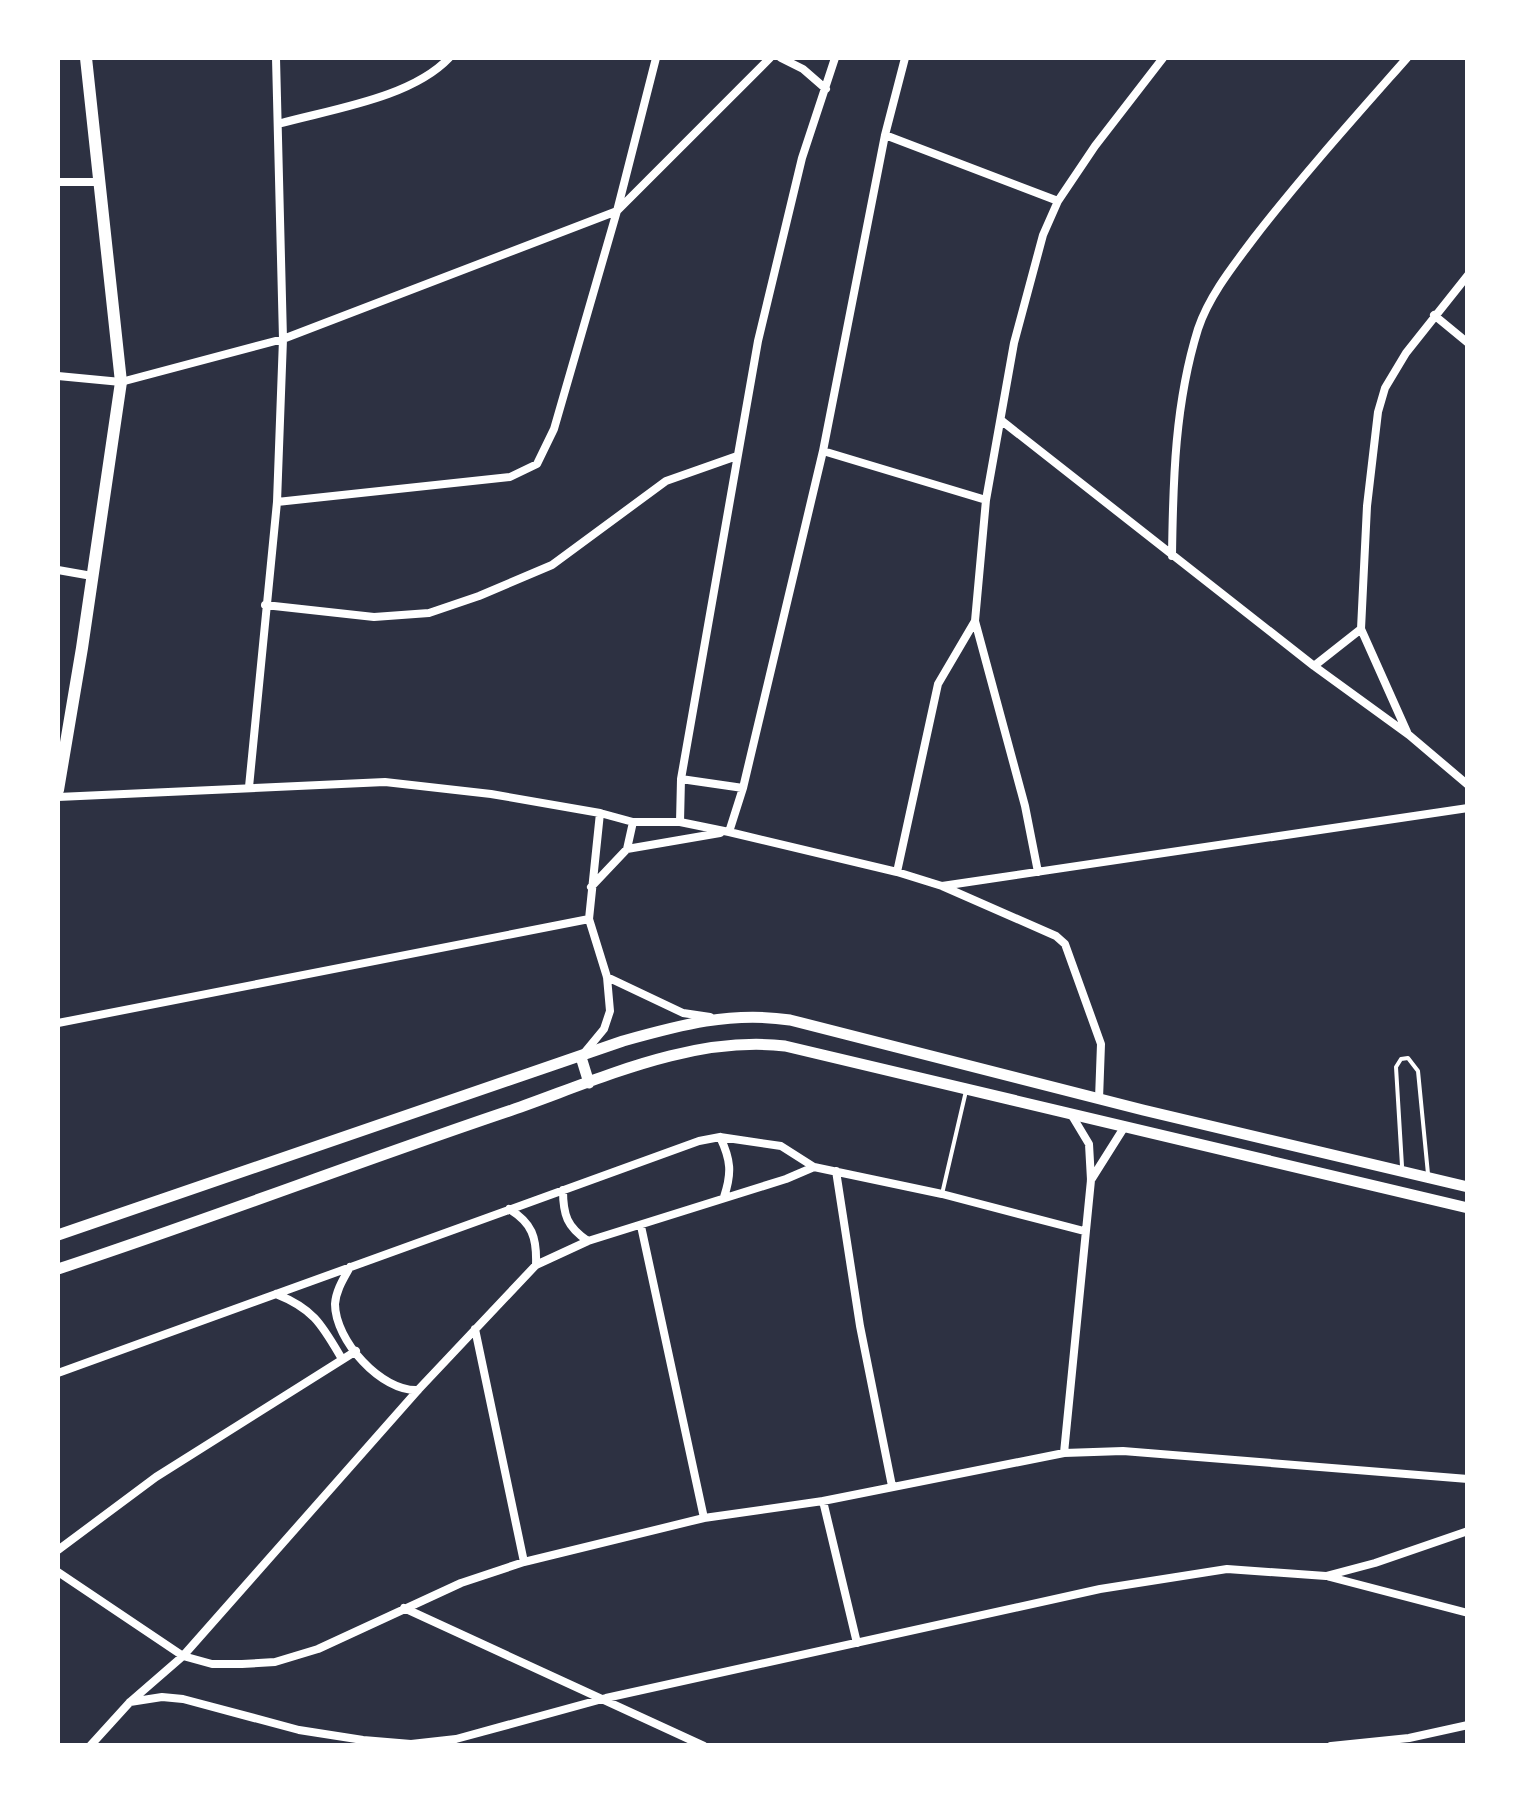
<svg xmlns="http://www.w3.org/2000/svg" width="1525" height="1803" font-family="Manrope,sans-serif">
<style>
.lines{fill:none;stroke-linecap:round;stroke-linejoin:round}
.service{stroke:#fff;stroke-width:4}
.minor{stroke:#fff;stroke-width:8}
.secondary{stroke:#fff;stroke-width:11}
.primary{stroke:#fff;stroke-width:12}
</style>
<rect width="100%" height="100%" fill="#2d3142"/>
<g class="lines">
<!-- service -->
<path class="service" d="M1402,1166l-6,-99 5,-8 7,-1 10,13 10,103
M942,1194l24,-103"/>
<!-- minor -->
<path class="minor" d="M781,58l22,11 23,20
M278,124c54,-15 133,-26 171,-66
M885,135l173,66
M58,182h41
M1434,315l34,28
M58,376l63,6 162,-43 334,-128 153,-153
M1002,421l312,245 95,69 59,50
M823,451l163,49
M277,502l233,-25 27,-13 17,-35 63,-218 39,-153
M1172,556c1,-77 3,-153 26,-227 11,-33 35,-63 56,-91 48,-62 101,-121 153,-180
M58,570l34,6
M265,605l109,12 55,-4 50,-17 73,-31 114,-84 71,-25
M975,621l50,185 13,66
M1314,666l47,-37
M1407,732l-46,-103 6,-123 11,-94 7,-24 21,-35 62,-78
M681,779l62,9
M249,787l28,-285 6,-163 -7,-281
M58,797l327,-15 106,12 109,19 33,9h47l49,10 168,40 45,14 114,50 9,8 36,100 -2,55
M680,822l1,-43 77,-438 44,-183 33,-100
M729,832l14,-44 80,-337 62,-316 20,-77
M627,849l6,-27
M897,872l41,-188 37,-63 11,-121 28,-157 29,-108 15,-34 37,-55 68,-88
M942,886l526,-78
M591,887l36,-38 93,-16
M607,977l76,36 27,4
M58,1023l531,-104
M585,1052l19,-23 6,-18 -3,-34 -18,-58 11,-106
M720,1137c11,23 12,36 4,60
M836,1171l24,155 32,160
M1091,1180l34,-54
M563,1190c0,25 4,37 25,51
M509,1209c23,14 28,28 27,56
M641,1226l63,292
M350,1267c-6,11 -14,23 -15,37 0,36 46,88 83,86
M276,1294c38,15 46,31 66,65
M475,1329l49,233
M58,1373l641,-232 21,-4 61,9 33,21 128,27 142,37
M1064,1453l27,-273 -2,-36 -18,-30
M823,1501l34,142
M58,1550l98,-73 200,-126
M58,1572l125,84 29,8h30l33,-2 43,-13 143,-66 63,-21 180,-44 119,-17 241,-48 59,-2 345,28
M1330,1577l138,36
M404,1608l300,138
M130,1702l32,-5 21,2 116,31 64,10 48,4 45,-5 150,-41 494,-109 127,-20 99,7 49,-13 93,-32
M90,1746l40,-44 53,-46 235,-266 118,-125 52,-24 198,-62 28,-12
M1331,1746l78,-8 59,-13"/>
<!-- secondary -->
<path class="secondary" d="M581,1057l8,26
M58,1235l565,-194c57,-16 108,-30 167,-21l353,90 325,77
M58,1269c152,-50 302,-108 454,-159 86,-30 180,-75 273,-64l683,162"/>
<!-- primary -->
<path class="primary" d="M58,790l24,-142 39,-266 -35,-324"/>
</g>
<!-- border -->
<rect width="1525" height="1803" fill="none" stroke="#ffffff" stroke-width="120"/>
</svg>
